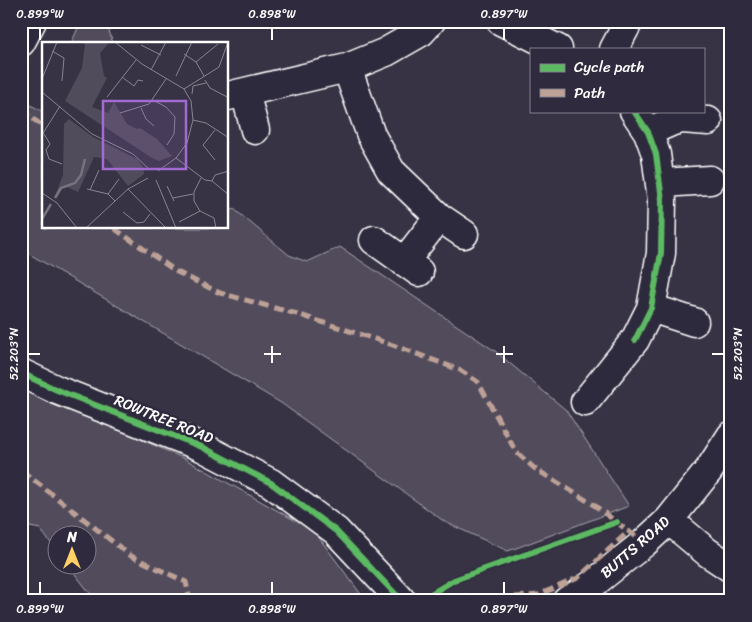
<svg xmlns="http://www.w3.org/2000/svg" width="752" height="622" font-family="Sriracha,sans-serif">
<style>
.green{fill:#514c5c;stroke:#a8a6ae}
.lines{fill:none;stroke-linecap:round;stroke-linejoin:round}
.minor-casing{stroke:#fff;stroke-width:31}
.minor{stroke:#2f2a3d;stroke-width:28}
.quiet{stroke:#bda197;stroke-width:5;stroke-dasharray:10 5;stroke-linecap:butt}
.cycleway-casing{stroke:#2f2a3d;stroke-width:9}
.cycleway{stroke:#5cba63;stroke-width:6}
.ticks{fill:none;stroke:#fff;stroke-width:2}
.labels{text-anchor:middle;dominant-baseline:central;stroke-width:5;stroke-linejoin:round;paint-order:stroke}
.street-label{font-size:15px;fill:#fff;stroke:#2f2a3d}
.inset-river{fill:none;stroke:#76737f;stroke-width:2.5}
.inset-road{fill:none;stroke:#87858f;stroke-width:1}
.view{fill:#a36bd2;fill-opacity:0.15;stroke:#a36bd2;stroke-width:2.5}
.inset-edge{fill:none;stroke:#fff;stroke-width:2.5}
.neatline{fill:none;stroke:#fff;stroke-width:2}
.ticks-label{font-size:12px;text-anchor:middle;fill:#fff}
</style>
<rect width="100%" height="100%" fill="#373345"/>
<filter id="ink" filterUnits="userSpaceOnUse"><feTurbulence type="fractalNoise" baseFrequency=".02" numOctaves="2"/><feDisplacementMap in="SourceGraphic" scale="10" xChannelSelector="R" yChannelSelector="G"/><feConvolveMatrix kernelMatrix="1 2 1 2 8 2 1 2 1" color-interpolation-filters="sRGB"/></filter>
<g filter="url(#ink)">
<!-- green -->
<path class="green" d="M81,21h25l7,23h-42z
M21,100l21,11 2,-3v120h184v-17l6,-2 55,46 18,7 33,-15 155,104 71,59 63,96 -121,45 -63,-29 -164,-119 -260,-154z
M21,386l164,73 129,72 52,70h-270l-28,-36 20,-1v-30h-30l-1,17 -17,-22 -19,-4z"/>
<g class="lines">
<!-- minor casing -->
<g class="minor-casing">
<path id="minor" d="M501,21l57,28
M21,42l11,-21
M614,49l15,-28
M347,68l24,67 20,36 48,46 25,17
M245,92l10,38
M228,96l119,-28 39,-16 35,-20 10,-11
M648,132l25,-11 9,-2 26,2
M660,184l18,-2 32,-2
M374,240l45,32
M404,262l35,-45
M651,308l43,14
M21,373l36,17 145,57 69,36 65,48 66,70
M585,402l50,-62 16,-32 10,-55 1,-53 -6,-46 -8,-22 -14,-21
M669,520l38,32 24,16
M567,601l18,-11 59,-47 25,-23 40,-50 22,-34"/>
</g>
<!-- minor -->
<use href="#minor" class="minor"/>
<!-- quiet -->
<path class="quiet" d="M21,110l23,17
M114,228l4,3 59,41 43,21 77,21 93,30 70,26 18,12 38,70 18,16 60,37 50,38
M21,474h5l105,82 55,26 4,19
M457,601l7,-5 18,4 56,-5 40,-17 51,-47"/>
<!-- cycleway casing -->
<g class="cycleway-casing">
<path id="cycleway" d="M634,111l14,21 8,22 6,46 -1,53 -10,55 -16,32
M21,373l36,17 145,57 69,36 65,48 66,70
M419,601l35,-21 163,-58"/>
</g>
<!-- cycleway -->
<use href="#cycleway" class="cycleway"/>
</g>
</g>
<!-- ticks -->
<path class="ticks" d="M40,28v12M272,28v12M504,28v12M272,346v17M504,346v17M28,354h12M264,354h17M496,354h17M712,354h12M40,582v12M272,582v12M504,582v12"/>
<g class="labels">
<!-- street labels -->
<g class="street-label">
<text transform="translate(164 419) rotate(22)">ROWTREE ROAD</text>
<text transform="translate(635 547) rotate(-41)">BUTTS ROAD</text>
</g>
</g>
<!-- overview -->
<g transform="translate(42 42)">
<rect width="186" height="186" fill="#373345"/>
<path d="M39,0h29l-10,11 4,23 3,2 -15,29 16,6 6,-11 13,22 10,5 3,-1 17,11 15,17 -13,5 -7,-3 -87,-57 17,-33 3,-24zM27,77l24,18 44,22 6,8 1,7 -16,12 -21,-27 -13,-2 -16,35 -11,-5 -5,1 -5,10 -2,-2 8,-21 1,-51z" fill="#514c5c"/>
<path class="inset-river" d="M13,156l6,-10 14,-5 6,-8 4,-16M0,177l9,-15"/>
<path class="inset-road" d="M73,0l27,22 42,25 7,12 2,19 -6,23 -11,15 -18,13M99,3l20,10M10,9l12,7 -2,23M142,12l12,8 8,14M154,20l22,-18M109,28l15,-28M134,34l16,-34M80,35l12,9 4,-6 5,1M0,37l15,-37M163,38l5,8 19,10M142,47l35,-22 9,-25M0,50l50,42 41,20 17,16M150,52l1,-8 13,-3M65,55l29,-37M111,58l13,7 9,10 -1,17 -7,11M99,66l5,11 8,7M78,71l29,-9 17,-25M151,78l13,3 23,15M173,88l-12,15 12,15M2,92l6,10 -4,6 3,9 13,5M0,93l18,-29M134,116l29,22 7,1 3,-6 14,-4M159,136l-7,14v9l6,10 14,7 2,10M114,138l20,48M170,139l17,14M125,144l7,15M45,147l21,5 7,7M86,147l38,39M48,148l9,-20M0,151l15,10 20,25M66,152l11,-15M131,156l20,-4M81,170l14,11 7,-1 6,-8M137,180l21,-11M44,186l42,-39 20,-11"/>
<path class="view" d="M61,59h83v68h-83z"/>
<rect width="186" height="186" class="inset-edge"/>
</g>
<!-- margin -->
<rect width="752" height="622" fill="none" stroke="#2f2a3d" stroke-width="55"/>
<!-- legend -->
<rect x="530" y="48" width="175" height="65" fill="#2f2a3d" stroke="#827f8b"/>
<rect x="540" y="64" width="25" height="8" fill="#5cba63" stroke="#827f8b"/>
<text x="574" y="72" font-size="15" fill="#ffffff">Cycle path</text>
<rect x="540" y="89" width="25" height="8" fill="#bda197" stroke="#827f8b"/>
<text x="574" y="98" font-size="15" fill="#ffffff">Path</text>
<!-- north arrow -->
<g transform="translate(72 550)"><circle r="24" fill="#2f2a3d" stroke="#827f8b"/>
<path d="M0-4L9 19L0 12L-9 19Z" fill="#ffd166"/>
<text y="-8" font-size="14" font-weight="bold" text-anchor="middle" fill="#ffffff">N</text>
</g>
<rect x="28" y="28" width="696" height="566" class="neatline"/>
<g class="ticks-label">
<text x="40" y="18">0.899°W</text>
<text x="272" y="18">0.898°W</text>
<text x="504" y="18">0.897°W</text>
<text transform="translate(14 354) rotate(-90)" y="4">52.203°N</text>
<text transform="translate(738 354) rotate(-90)" y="4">52.203°N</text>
<text x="40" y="613">0.899°W</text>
<text x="272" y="613">0.898°W</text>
<text x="504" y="613">0.897°W</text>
</g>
</svg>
